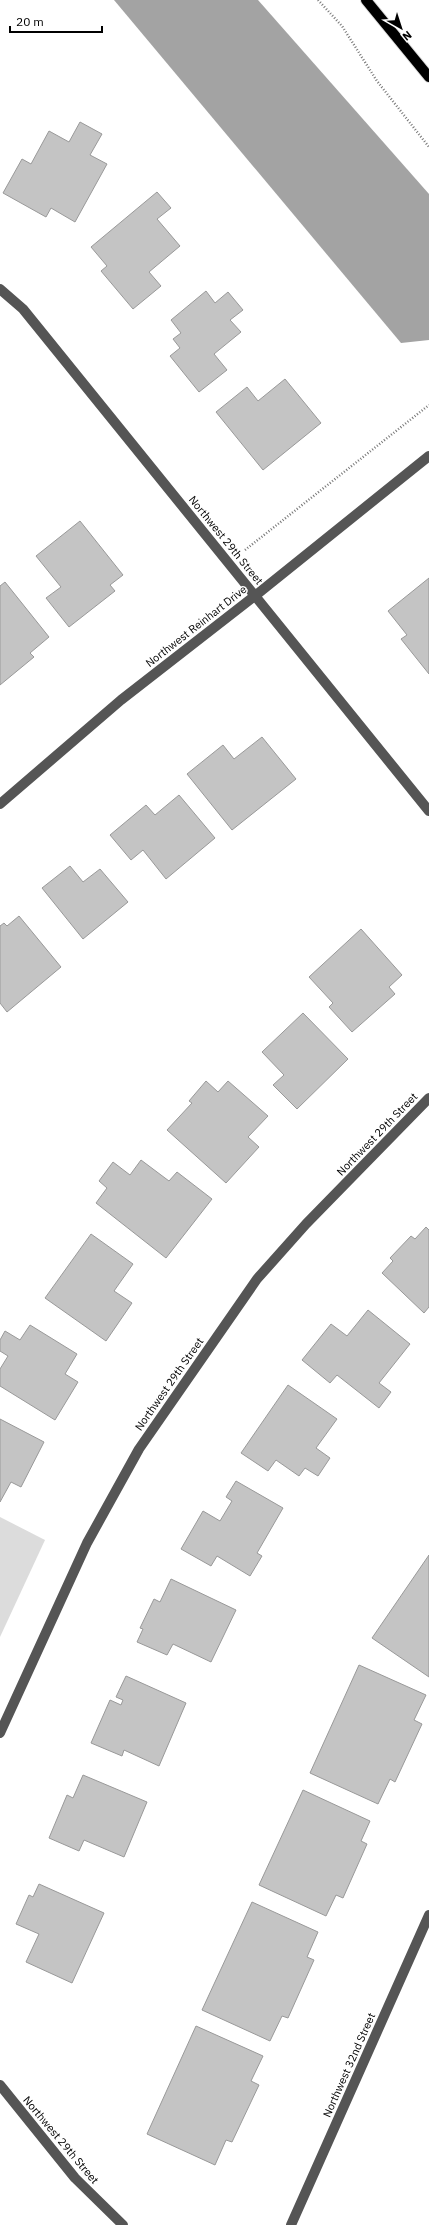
<svg xmlns="http://www.w3.org/2000/svg" width="429" height="2225" font-family="'IBM Plex Sans',sans-serif">
<style>
.green{fill:#dcdcdc}
.water{fill:#a3a3a3}
.building{fill:#c4c4c4;stroke:#999}
.lines{fill:none;stroke-linecap:round;stroke-linejoin:round}
.major-casing{stroke:#dbdbdb;stroke-width:12}
.path{stroke:#777;stroke-width:2.5;stroke-dasharray:1 2;stroke-linecap:butt}
.minor{stroke:#555;stroke-width:10}
.major{stroke:#000;stroke-width:10}
.labels{text-anchor:middle;dominant-baseline:central;stroke-width:3;stroke-linejoin:round;paint-order:stroke}
.street-label{font-size:11px;fill:#000;stroke:#fff}
</style>
<rect width="100%" height="100%" fill="#fff"/>
<!-- green -->
<path class="green" d="M0,1517l45,23 -45,97z"/>
<!-- water -->
<path class="water" d="M114,0h144l171,194v146l-28,3z"/>
<!-- building -->
<path class="building" d="M80,122l22,12 -12,21 17,9 -32,58 -24,-14 -5,9 -43,-24 19,-34 9,5 18,-33 20,11z
M157,192l14,16 -14,11 23,27 -31,26 12,14 -28,23 -32,-38 6,-5 -16,-19z
M206,291l9,12 13,-11 15,18 -13,10 11,12 -27,22 13,16 -28,22 -29,-36 10,-8 -7,-9 8,-6 -10,-13z
M285,379l36,44 -58,47 -47,-58 31,-25 11,14z
M80,521l43,54 -13,10 5,6 -46,36 -23,-29 15,-11 -25,-31z
M429,578v96l-28,-35 6,-4 -19,-24z
M5,582l44,55 -19,16 4,4 -34,28v-99z
M262,737l34,42 -64,51 -45,-56 36,-29 11,14z
M179,795l36,43 -49,41 -23,-29 -12,10 -21,-25 36,-30 9,10z
M70,866l13,16 17,-13 28,33 -45,37 -41,-51z
M19,916l42,51 -54,45 -7,-9v-77l4,-3 3,3z
M361,929l41,46 -13,12 6,7 -43,38 -23,-25 4,-4 -24,-26z
M303,1013l45,46 -51,50 -24,-24 11,-10 -22,-23z
M206,1081l12,11 10,-11 40,35 -20,21 11,10 -33,36 -59,-53 25,-27 -3,-2z
M141,1160l28,21 8,-9 35,27 -46,59 -70,-55 11,-15 -8,-7 14,-19 17,13z
M426,1227l3,3v77l-5,6 -42,-40 11,-12 -3,-3 21,-22 4,3z
M91,1234l42,30 -19,27 18,12 -26,38 -61,-43z
M368,1310l42,34 -31,39 12,9 -12,16 -42,-33 -7,8 -28,-23 29,-36 16,12z
M30,1325l47,29 -12,20 13,8 -23,38 -55,-34v-17l8,-13 -8,-5v-11l5,-9 15,9z
M288,1385l49,34 -21,29 14,10 -12,18 -13,-8 -6,8 -23,-16 -8,11 -27,-18z
M0,1419l44,23 -23,45 -10,-5 -11,20z
M236,1481l47,27 -26,45 5,3 -12,20 -33,-20 -6,10 -30,-17 22,-38 17,10 12,-20 -6,-4z
M429,1555v122l-57,-39z
M171,1579l65,31 -25,52 -38,-18 -6,11 -30,-13 6,-13 -3,-1 14,-29 6,3z
M359,1665l67,30 -12,25 8,4 -27,58 -5,-3 -12,25 -68,-31z
M126,1676l60,27 -27,63 -35,-16 -2,6 -31,-13 19,-43 11,5 2,-5 -7,-3z
M83,1775l64,27 -23,55 -40,-17 -5,11 -30,-13 18,-43 6,3z
M303,1790l67,31 -9,20 6,3 -24,54 -7,-3 -10,21 -67,-31z
M39,1884l65,29 -32,70 -46,-21 13,-28 -23,-10 13,-29 4,2z
M252,1902l66,30 -11,25 7,3 -26,58 -6,-2 -12,25 -68,-31z
M196,2026l67,30 -12,25 8,4 -27,57 -6,-2 -11,25 -68,-31z"/>
<g class="lines">
<!-- major casing -->
<g class="major-casing">
<path id="major" d="M366,0l63,77"/>
</g>
<!-- path -->
<path class="path" d="M318,0l24,26 35,55 52,66
M245,550l184,-145"/>
<!-- minor -->
<path class="minor" d="M0,289l23,20 406,502
M0,804l121,-104 135,-105 173,-139
M0,1733l87,-190 52,-94 118,-170 49,-55 123,-126
M0,2085l75,93 48,47
M291,2225l138,-310"/>
<!-- major -->
<use href="#major" class="major"/>
</g>
<g class="labels">
<!-- street labels -->
<g class="street-label">
<text transform="translate(226 540) rotate(51)">Northwest 29th Street</text>
<text transform="translate(196 626) rotate(-38)">Northwest Reinhart Drive</text>
<text transform="translate(377 1134) rotate(-46)">Northwest 29th Street</text>
<text transform="translate(169 1384) rotate(-55)">Northwest 29th Street</text>
<text transform="translate(349 2065) rotate(-66)">Northwest 32nd Street</text>
<text transform="translate(61 2140) rotate(50)">Northwest 29th Street</text>
</g>
</g>
<!-- north arrow -->
<g transform="translate(401 28) rotate(141)" stroke="#ffffff" stroke-width="3" paint-order="stroke">
<path d="M0-3L7 15L0 10L-7 15Z" fill="#000000"/>
<text y="-6" font-size="11" font-weight="bold" text-anchor="middle" fill="#000000">N</text>
</g>
<!-- scale -->
<path d="M10 26v6h92v-6" fill="none" stroke="#000000" stroke-width="2"/>
<text x="16" y="26" font-size="12" fill="#000000" stroke="#ffffff" stroke-width="3" paint-order="stroke">20 m</text>
</svg>
